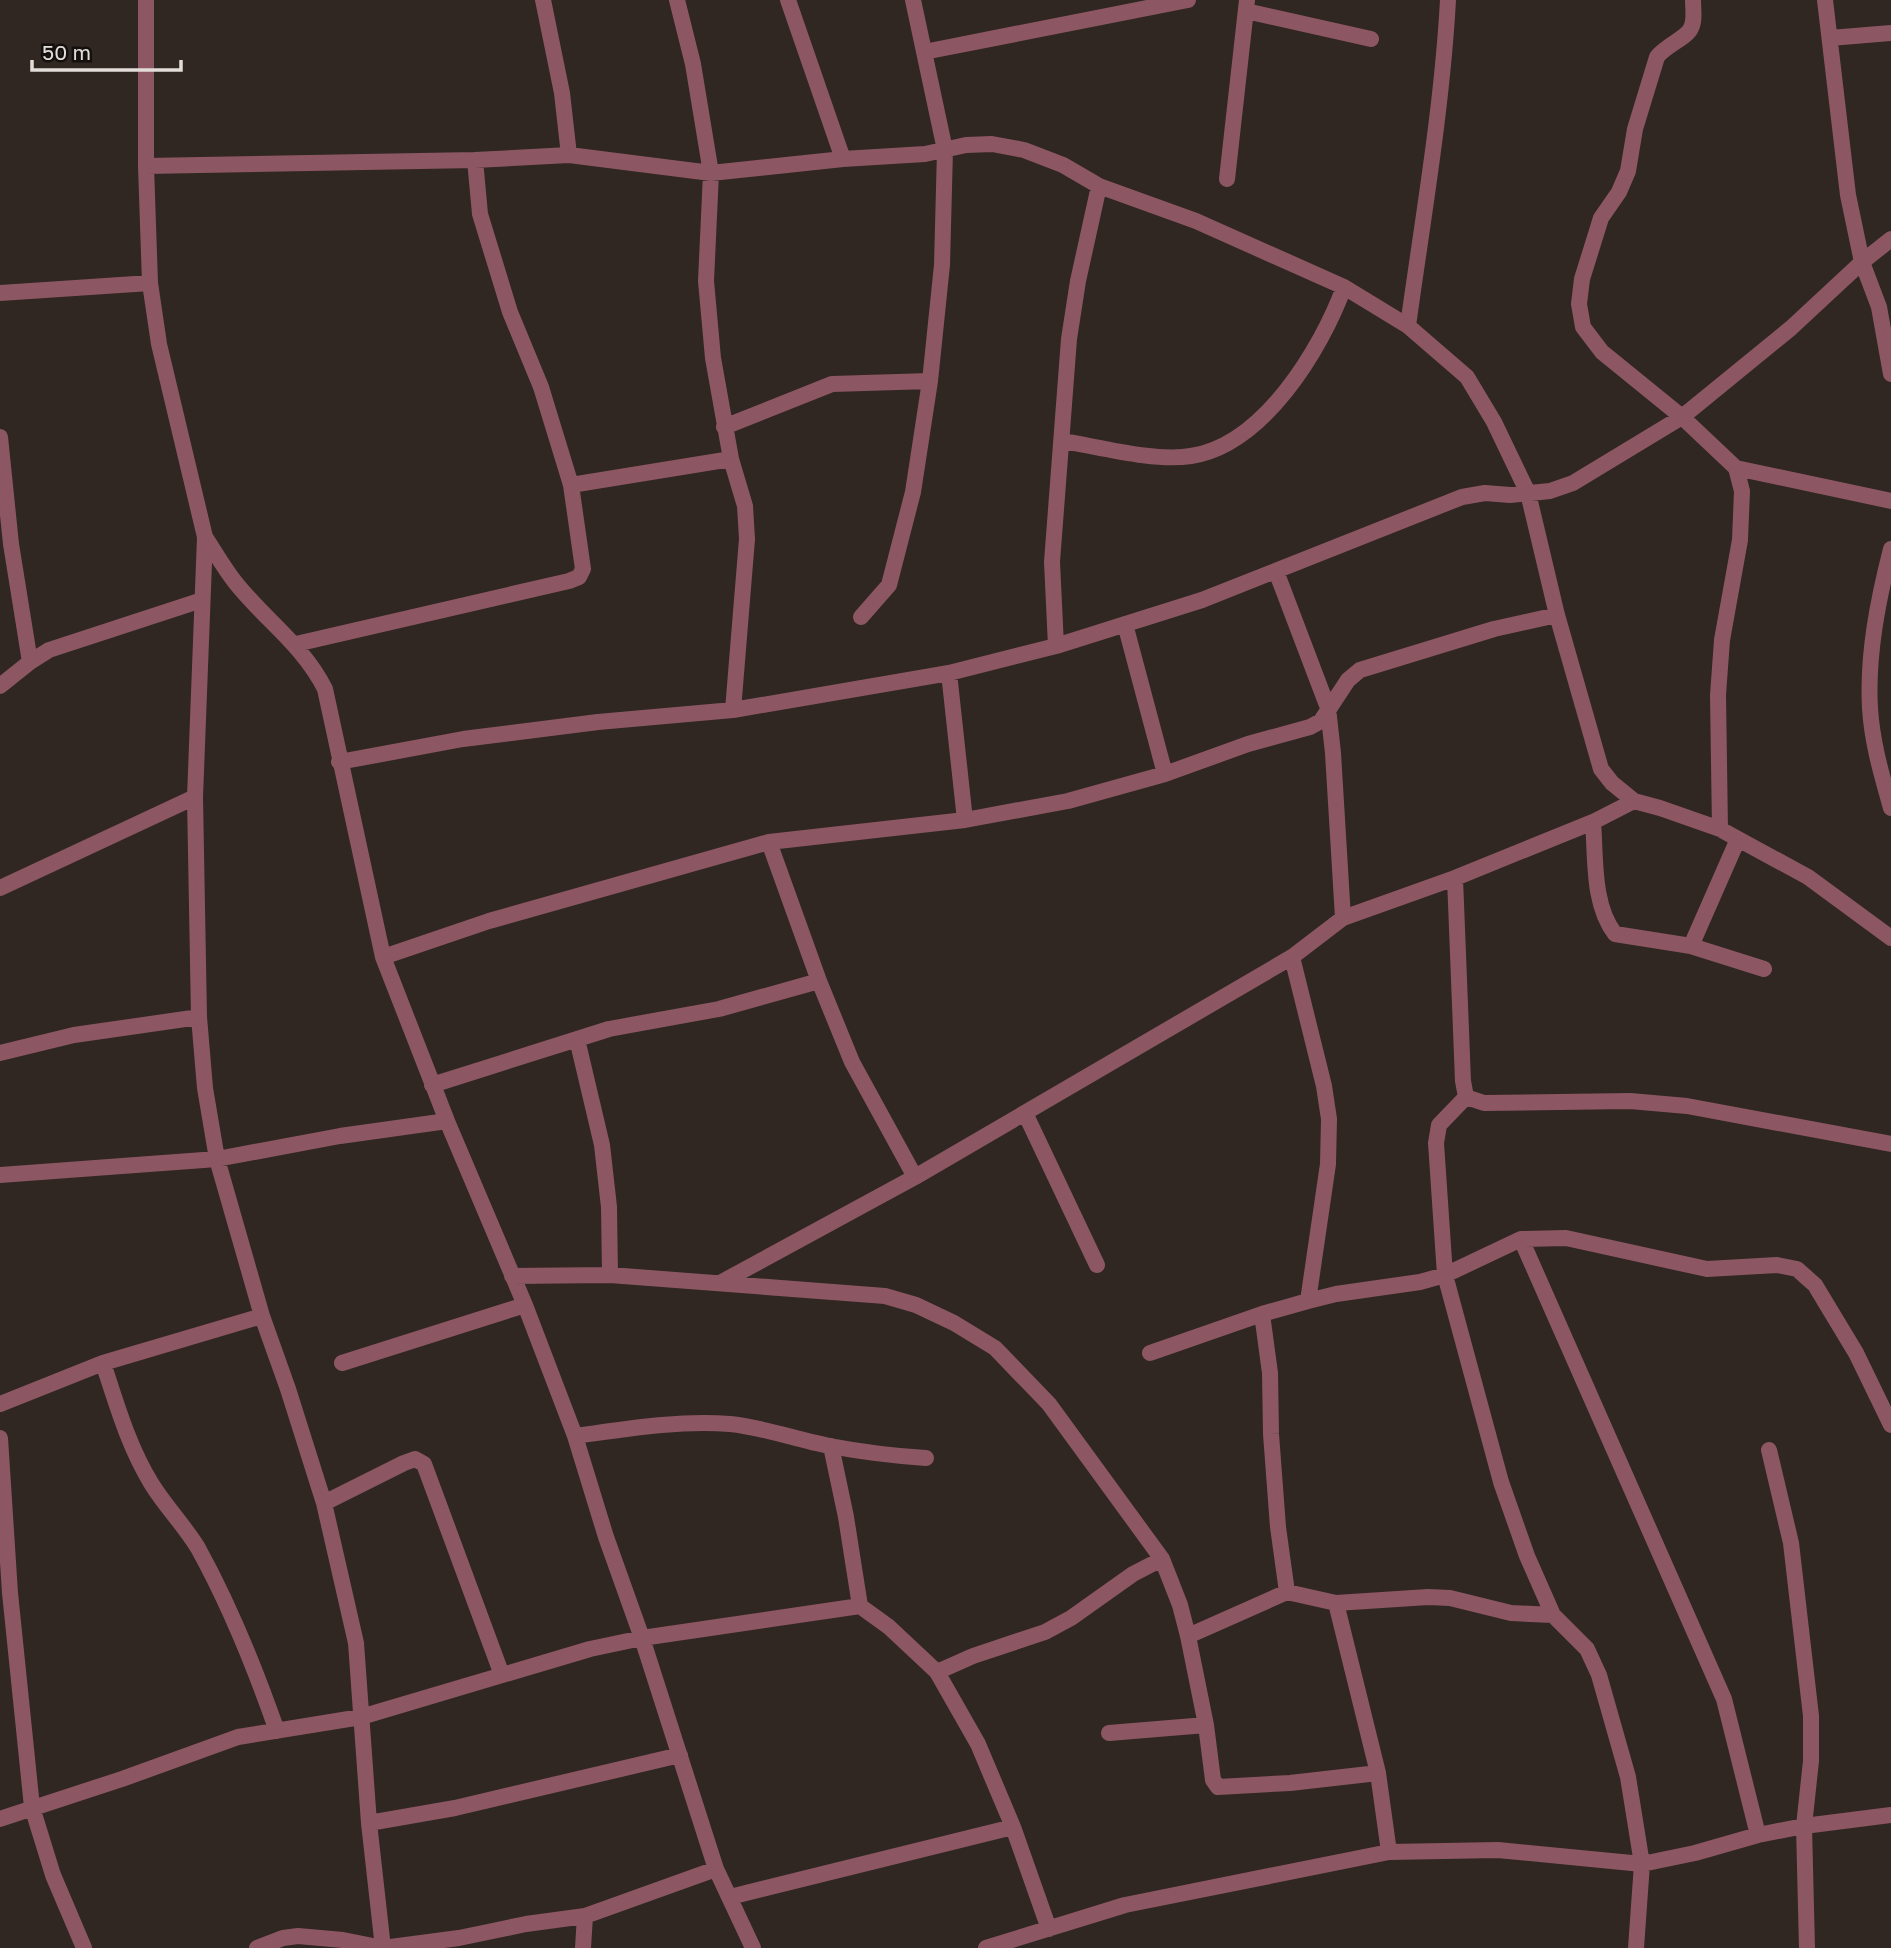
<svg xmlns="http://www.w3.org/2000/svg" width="1891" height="1948" font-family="'Golos Text',sans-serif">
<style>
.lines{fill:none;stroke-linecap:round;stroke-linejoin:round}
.minor{stroke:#8c5762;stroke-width:16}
</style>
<rect width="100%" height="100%" fill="#302622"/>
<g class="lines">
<!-- minor -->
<path class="minor" d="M146,0v166l4,117 9,61 46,193 -10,260 4,220 6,71 12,71 45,157 26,73 36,114 32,140 13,180 14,125
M543,0l19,93 7,62
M677,0l16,64 18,109 -5,108 7,77 18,101 14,47 2,33 -14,171
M788,0l55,159
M1693,0c0,8 2,21 -2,28 -4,10 -25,17 -34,29l-22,72 -7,42 -9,21 -18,26 -19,61 -3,25 4,23 19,25 80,65 54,51 6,23 -2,49 -18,100 -4,55 2,134
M1825,0l23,195 14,67 17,45 12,67
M1246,11l125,28
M1830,38l61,-5
M924,52l264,-52
M146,166l329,-6 94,-5 142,18 132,-14 82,-5 41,-9 26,-1 32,6 39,15 36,21 97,35 148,66 64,39 59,51 27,45 34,71 29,122 44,154 11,14 22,18 26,7 60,21 18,10 70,38 83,61
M1227,179l20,-179
M0,293l150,-10
M1408,326c15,-109 34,-217 40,-326
M724,427l108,-43 98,-3
M0,437l11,107 19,118
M1063,441c37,6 91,21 128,15 72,-11 130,-106 153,-169
M1736,468l155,33
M571,485l160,-26
M205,537c10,15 19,31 30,45 30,38 68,63 90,107l58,268 64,164 78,184 50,131 31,101 36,101 74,231 37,79
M1891,549c-13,51 -24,106 -21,159 2,35 12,68 21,100
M1276,571l52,137 5,45 10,165
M861,617l28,-32 24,-93 17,-111 12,-116 3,-115 -32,-150
M1125,624l40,150
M296,644l273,-63 10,-4 4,-8 -12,-84 -30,-98 -31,-75 -30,-98 -5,-54
M1056,646l-4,-84 17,-223 9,-58 21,-95
M949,673l16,147
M0,686l30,-24 19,-12 153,-50
M339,762l124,-23 135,-17 135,-12 216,-37 107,-27 146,-46 260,-103 23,-4 25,2 40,-4 23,-8 109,-66 109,-89 71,-66 29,-23
M1593,822c3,36 -1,82 22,112l76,12 73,23
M769,842l50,139 33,81 63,115
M1455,878l8,203 3,16 18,6 146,-2 57,5 204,38
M0,888l195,-91
M1691,946l47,-107
M383,957l106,-36 280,-79 196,-22 103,-19 97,-27 83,-30 62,-17 11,-6 27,-41 12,-10 134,-41 63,-14
M1292,957l32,129 5,33 -1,45 -20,137
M577,1039l25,106 7,62 1,68
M0,1053l74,-18 125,-18
M432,1085l177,-56 110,-20 100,-28
M1466,1097l-27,28 -3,18 9,132 56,207 26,74 26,59 34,34 12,26 29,102 14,87 -6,84
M1025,1113l72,152
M0,1175l217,-16 123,-23 107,-15
M1521,1239l203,460 34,136
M512,1276l98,-1 275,21 31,9 38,18 41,25 54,56 113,155 18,46 8,31 18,89 7,55 5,7 72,-4 88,-10
M720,1283l195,-106 377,-220 51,-39 112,-40 138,-56 41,-21
M1262,1314l8,59 1,61 7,93 9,65 49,11 42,170 11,79
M1150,1353l112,-39 46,-13 28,-7 84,-12 25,-7 76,-36 45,-1 141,31 70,-4 20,4 18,16 41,68 35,72
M103,1363c14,42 25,82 48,120 14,23 33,42 47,65 32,58 57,120 79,183
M342,1363l183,-58
M0,1404l103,-41 159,-47
M575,1436c51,-7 103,-16 155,-12 33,3 67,16 100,22 32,6 64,10 96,12
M0,1438l10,155 22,214 21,68 31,73
M831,1446l15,71 14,89
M1769,1450l22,93 20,173v45l-7,65 3,122
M324,1503l80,-40 11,-4 9,5 78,211
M1336,1603l92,-6 22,1 61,15 42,2
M1188,1636l99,-44
M937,1672l36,-16 72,-24 26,-14 62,-44 29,-15
M1109,1733l97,-8
M0,1819l122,-40 116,-42 123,-20 229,-68 52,-11 218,-32 29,21 48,45 41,72 35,83 36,102
M369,1823l86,-15 225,-53
M730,1897l283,-70
M257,1948l26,-10 15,-2 45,4 40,8 76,-10 67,-14 59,-8 131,-47
M583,1948l2,-32
M986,1948l139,-43 264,-53 109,-2 144,14 53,-11 63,-18 46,-9 87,-11"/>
</g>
<!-- scale -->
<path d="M32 60v10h149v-10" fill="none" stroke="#e3ddda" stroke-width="3.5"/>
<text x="42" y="60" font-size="21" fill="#e3ddda" stroke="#14100e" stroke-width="5" paint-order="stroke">50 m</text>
</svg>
